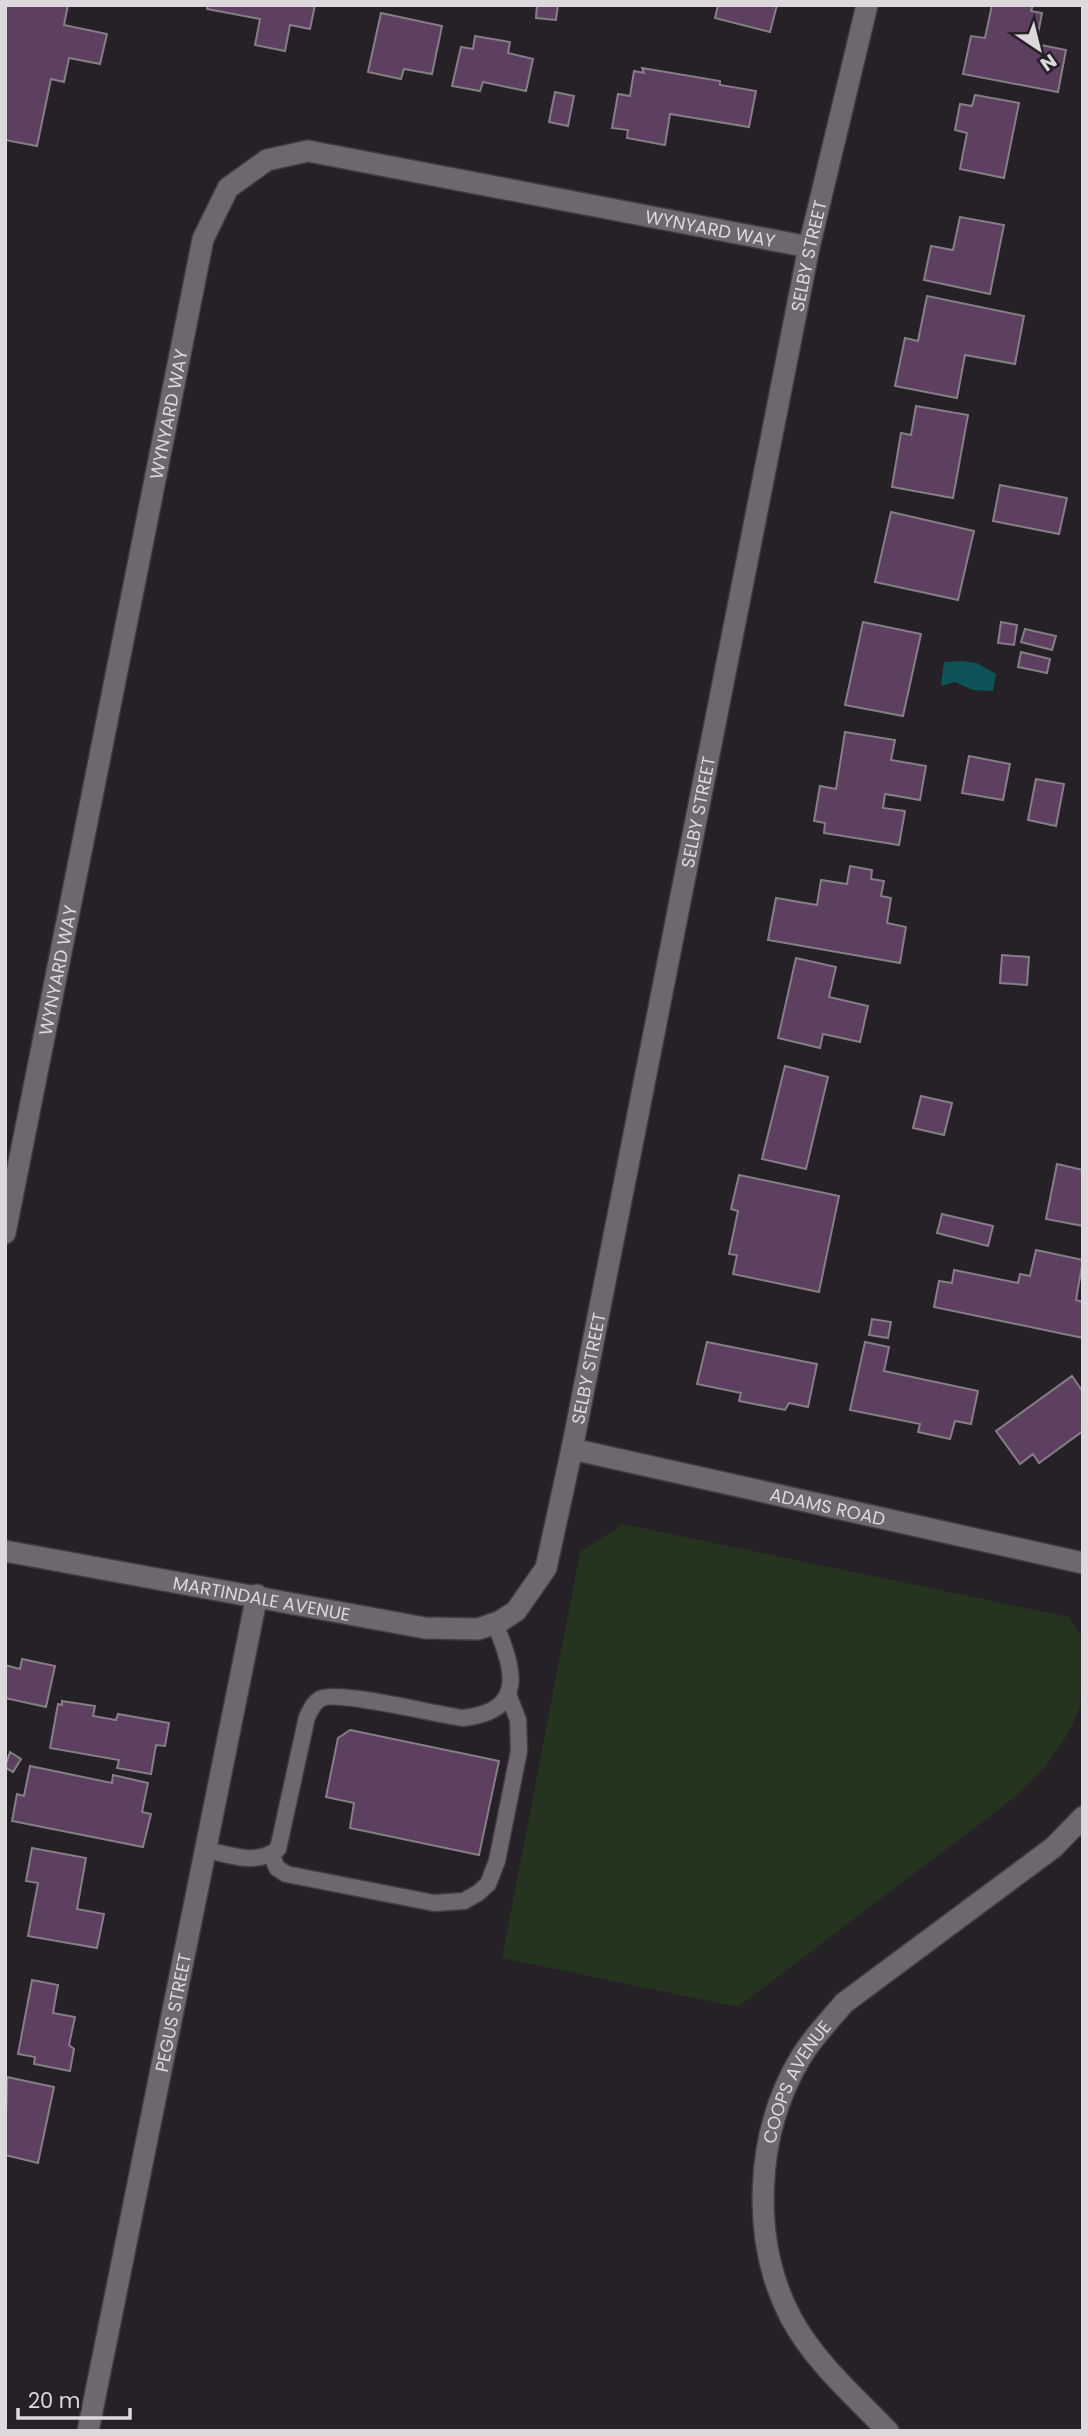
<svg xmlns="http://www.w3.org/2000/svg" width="1088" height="2436" font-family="Poppins,sans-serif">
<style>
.green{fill:#25341f}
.water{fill:#0e5358}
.building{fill:#5d3f5f;stroke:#857e86;stroke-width:2}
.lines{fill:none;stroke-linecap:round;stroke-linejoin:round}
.service-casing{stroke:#403b41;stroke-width:19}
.minor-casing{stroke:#403b41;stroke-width:24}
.tertiary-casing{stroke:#403b41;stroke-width:24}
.service{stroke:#6f676f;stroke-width:16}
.minor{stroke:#6f676f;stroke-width:21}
.tertiary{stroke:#6f676f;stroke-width:21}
.labels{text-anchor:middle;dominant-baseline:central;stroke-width:7;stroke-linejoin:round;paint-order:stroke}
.street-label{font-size:18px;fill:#dcd8dc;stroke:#262127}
</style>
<rect width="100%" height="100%" fill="#262127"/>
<!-- green -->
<path class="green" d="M623,1524l446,93 14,23 -3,68 -14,29 -21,30 -30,30 -277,210 -236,-49 78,-406z"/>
<!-- water -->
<path class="water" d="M960,661l17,2 19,11 -3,17 -20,-1 -18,-8 -14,4 3,-24z"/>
<!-- building -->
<path class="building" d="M5,5h63l-4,20 43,9 -7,30 -31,-6 -5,24 -13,-3 -14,67 -32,-6z
M208,5h107l-5,24 -20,-4 -5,26 -30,-6 5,-26 -53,-10z
M537,5h21l-2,15 -20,-2z
M718,5h59l-7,27 -55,-14z
M992,5h41l-2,6 11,2 -6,31 30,6 -8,42 -95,-18 8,-38 14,2z
M381,13l61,13 -10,48 -28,-5 -3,10 -33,-7z
M475,36l35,6 -2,11 25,6 -7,32 -43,-9 -3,9 -28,-5 9,-39 12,2z
M642,68l78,13v4l36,6 -7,36 -79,-13 -5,31 -38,-7 1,-8 -16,-2 6,-34 12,2 4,-25 10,2z
M555,92l19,4 -6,30 -19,-4z
M975,95l44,8 -15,75 -44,-9 7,-36 -12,-3 5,-26 12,2z
M960,217l44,8 -14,69 -66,-14 7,-34 22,4z
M927,296l97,20 -9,48 -50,-9 -8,43 -62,-12 10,-48 13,3z
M916,406l52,9 -15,83 -61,-11 9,-54 10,2z
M1000,485l67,13 -8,36 -66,-13z
M891,512l83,19 -16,69 -83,-18z
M863,622l58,12 -18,82 -58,-11z
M1001,622l16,3 -3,20 -16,-2z
M1025,629l31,7 -4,14 -31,-8z
M1021,652l29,7 -3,14 -29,-6z
M845,732l50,8 -4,20 35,6 -6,34 -35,-6 -2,14 22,3 -6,34 -75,-12 1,-10 -11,-2 6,-35 16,3z
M969,756l41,8 -7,36 -41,-7z
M1036,779l28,5 -8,42 -28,-6z
M850,866l22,4 -1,9 13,2 -3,15 10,2 -4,25 19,4 -6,36 -132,-23 8,-42 41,7 4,-25 26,4z
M1002,955l27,2 -2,28 -27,-2z
M796,958l40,9 -7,30 39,9 -8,36 -37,-8 -3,14 -42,-10z
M785,1066l43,11 -22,92 -44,-10z
M921,1096l31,7 -8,32 -31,-7z
M1057,1164l26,6v56l-37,-7z
M739,1175l100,21 -20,96 -86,-18 4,-19 -8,-1 9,-43 -7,-2z
M942,1214l51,12 -5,20 -51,-13z
M1036,1250l47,10 -7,40 7,2v36l-149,-31 5,-26 13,2 2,-13 64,13 2,-9 10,2z
M872,1319l19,3 -3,16 -19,-3z
M707,1342l110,22 -9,43 -19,-4 -4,7 -46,-9 2,-8 -44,-9z
M865,1342l24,5 -5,24 94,20 -7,33 -16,-3 -5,18 -32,-7 2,-8 -70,-14z
M1072,1376l11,16v39l-44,32 -6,-9 -13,10 -24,-33z
M22,1659l33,7 -9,41 -41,-9v-33l15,4z
M62,1701l33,5 -2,10 23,4 2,-6 51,9 -4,23 -9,-1 -5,29 -34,-6 2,-8 -69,-12 8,-44 4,1z
M350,1730l149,31 -20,94 -129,-27 4,-25 -28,-6 12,-59z
M10,1752l11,7 -8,13 -8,-5z
M30,1766l82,17 1,-8 35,8 -6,29 9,2 -8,33 -131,-26 5,-27 7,2z
M32,1848l54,10 -9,51 27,5 -7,34 -69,-12 10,-53 -12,-2z
M32,1980l26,5 -5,28 22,4 -6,28 5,4 -4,22 -36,-7 1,-7 -17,-3z
M7,2077l47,10 -16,76 -33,-8z"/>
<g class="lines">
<!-- service casing -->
<g class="service-casing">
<path id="service" d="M206,1850c25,5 50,16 72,-1l29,-132c3,-6 6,-14 13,-18 15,-10 118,16 143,19 64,-7 51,-49 32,-94
M271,1854l6,14 9,6 148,29 30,-2 14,-8 10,-9 9,-23 22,-110 -1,-31 -10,-26"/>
</g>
<!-- minor casing -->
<g class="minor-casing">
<g id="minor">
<path id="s1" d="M5,1233l198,-994 25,-51 39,-28 41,-9 501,96"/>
<path id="s2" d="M572,1449l511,114"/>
<path id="s3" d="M88,2431l169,-836"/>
<path id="s4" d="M888,2431c-34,-35 -74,-70 -97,-113 -41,-78 -36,-185 10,-261 12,-20 28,-36 43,-54l210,-156 29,-30"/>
</g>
</g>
<!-- tertiary casing -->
<g class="tertiary-casing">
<g id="tertiary">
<path id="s5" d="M5,1551l420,77 53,1 21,-7 17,-11 30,-43 26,-119 237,-1202 58,-242"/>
</g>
</g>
<!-- service -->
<use href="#service" class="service"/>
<!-- minor -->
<use href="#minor" class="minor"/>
<!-- tertiary -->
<use href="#tertiary" class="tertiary"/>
</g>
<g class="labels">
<!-- street labels -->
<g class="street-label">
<text stroke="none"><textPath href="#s1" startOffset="1570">WYNYARD WAY</textPath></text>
<text stroke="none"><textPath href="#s5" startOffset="1913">SELBY STREET</textPath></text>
<text stroke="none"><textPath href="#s1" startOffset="835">WYNYARD WAY</textPath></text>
<text stroke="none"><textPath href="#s5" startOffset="1346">SELBY STREET</textPath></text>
<text stroke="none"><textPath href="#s1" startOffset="268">WYNYARD WAY</textPath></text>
<text stroke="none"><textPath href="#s5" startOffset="779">SELBY STREET</textPath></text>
<text stroke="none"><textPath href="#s2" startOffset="262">ADAMS ROAD</textPath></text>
<text stroke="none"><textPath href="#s5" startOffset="261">MARTINDALE AVENUE</textPath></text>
<text stroke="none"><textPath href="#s3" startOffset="427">PEGUS STREET</textPath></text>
<text stroke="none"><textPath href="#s4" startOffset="397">COOPS AVENUE</textPath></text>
</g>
</g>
<!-- border -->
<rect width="1088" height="2436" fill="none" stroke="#dcd8dc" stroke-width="14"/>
<!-- north arrow -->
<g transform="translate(1039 49) rotate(145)" stroke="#262127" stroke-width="5" paint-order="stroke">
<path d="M0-5L12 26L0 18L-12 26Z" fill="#dcd8dc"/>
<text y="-10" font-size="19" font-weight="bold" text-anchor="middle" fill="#dcd8dc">N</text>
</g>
<!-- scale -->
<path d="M18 2408v10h112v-10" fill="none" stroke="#dcd8dc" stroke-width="3.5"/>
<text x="28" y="2408" font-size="21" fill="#dcd8dc" stroke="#262127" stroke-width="5" paint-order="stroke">20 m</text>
</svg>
